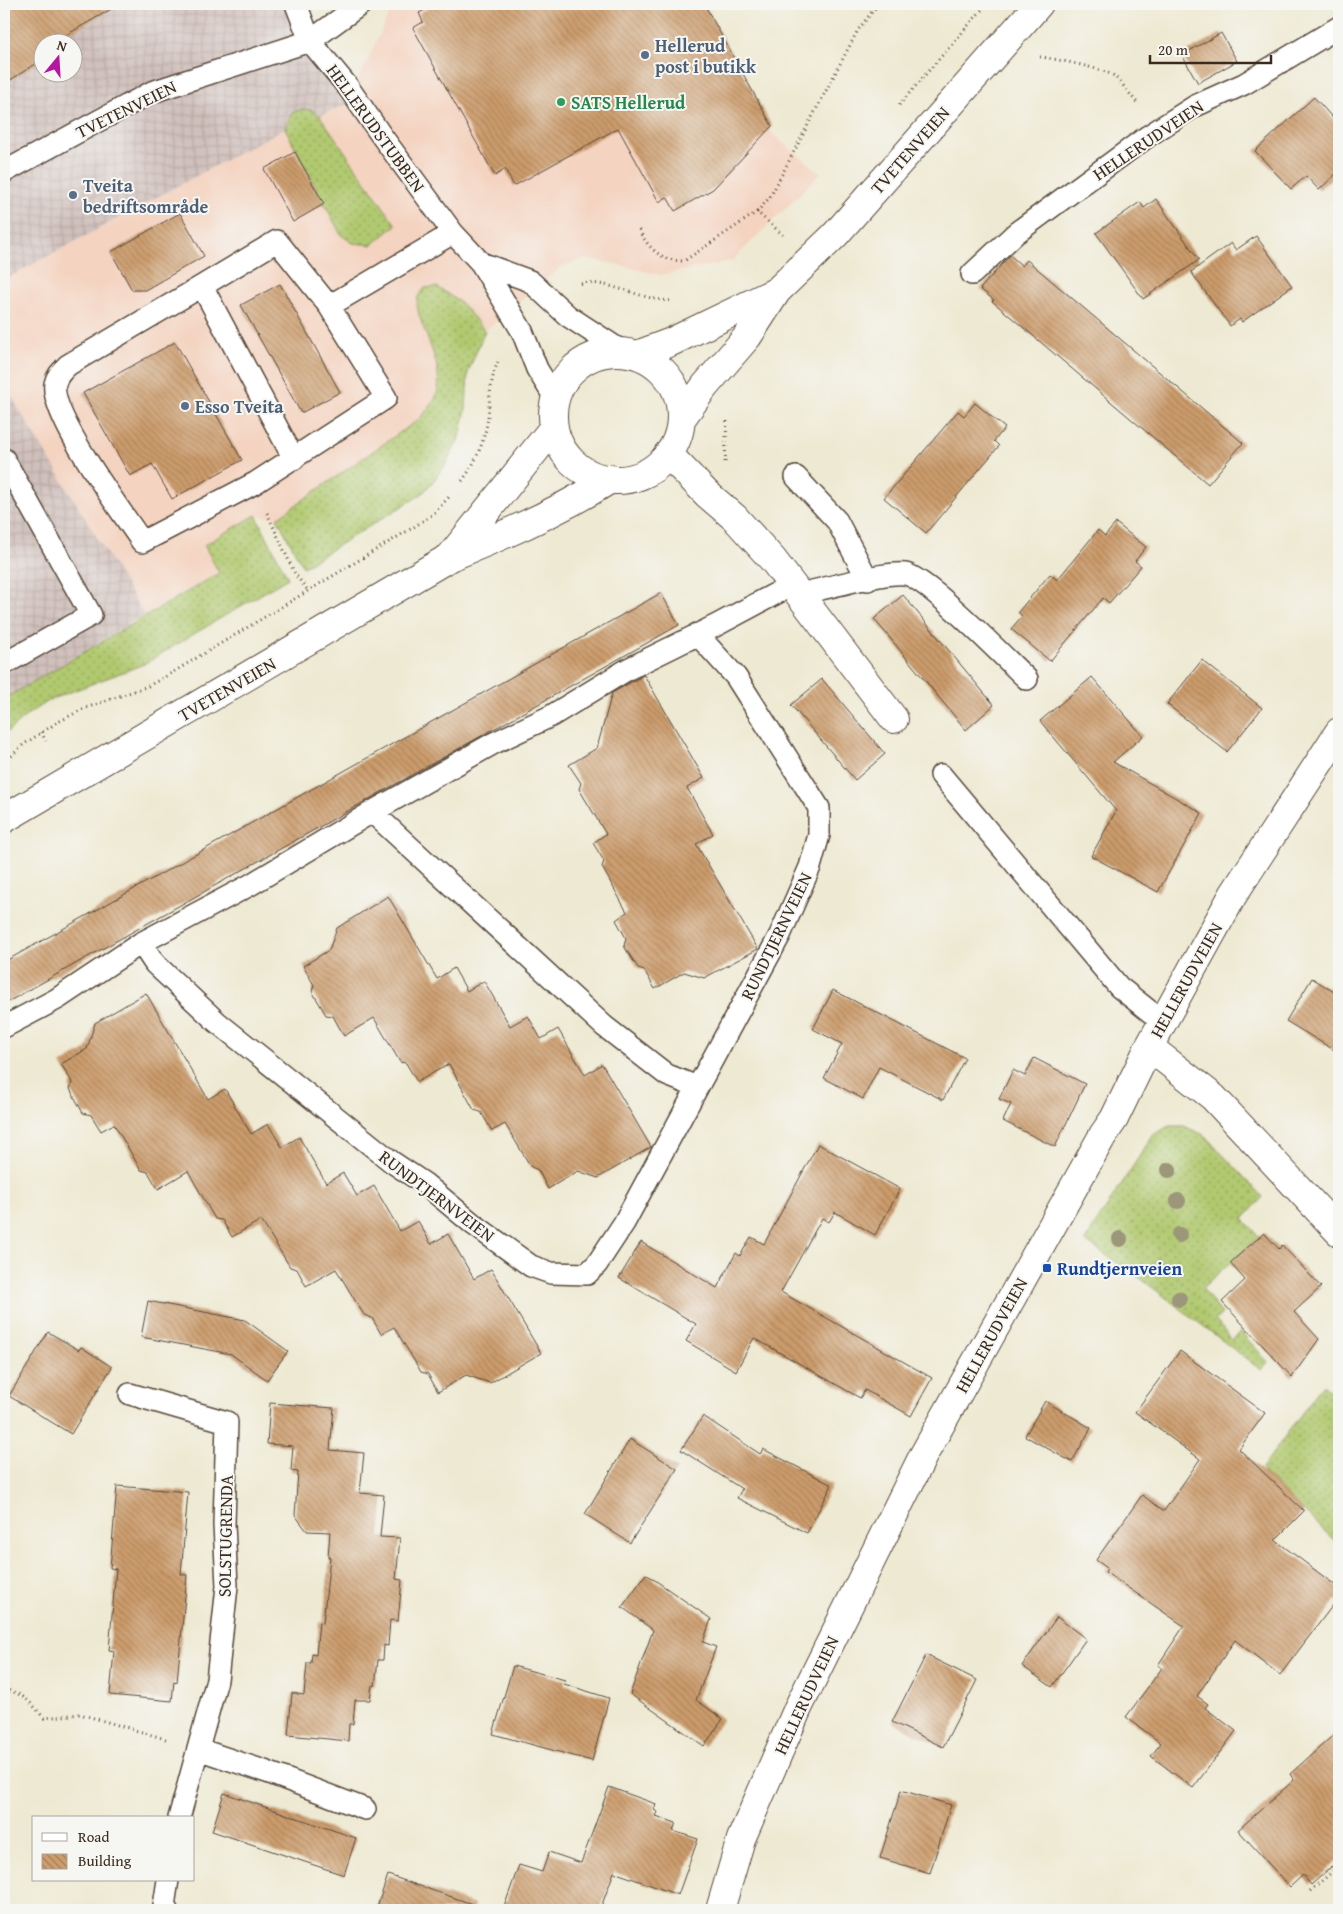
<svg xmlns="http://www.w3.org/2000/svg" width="1343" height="1914" font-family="'Gentium Book Plus',serif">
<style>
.built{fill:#f4d3c0}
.industrial{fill:url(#industrial-grid);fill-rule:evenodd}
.grass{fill:url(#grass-dots);stroke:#767a46}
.building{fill:url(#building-back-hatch)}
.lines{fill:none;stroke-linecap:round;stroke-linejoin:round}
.lane-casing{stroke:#564739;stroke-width:24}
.street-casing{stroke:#564739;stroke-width:30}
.secondary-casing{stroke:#564739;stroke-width:30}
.path{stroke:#564739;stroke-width:3;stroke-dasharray:1 4;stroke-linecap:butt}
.lane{stroke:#fff;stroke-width:21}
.street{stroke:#fff;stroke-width:28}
.secondary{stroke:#fff;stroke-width:28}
.tree{fill:#9c967a}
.service-dot{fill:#5c6f8a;stroke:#f6f6f2;stroke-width:2}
.leisure-dot{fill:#2e9e5b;stroke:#f6f6f2;stroke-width:2}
.transit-dot{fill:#1a4fb4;stroke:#f6f6f2;stroke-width:2}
.labels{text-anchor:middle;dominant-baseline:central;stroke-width:4;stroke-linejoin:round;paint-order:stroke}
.service-label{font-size:18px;font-weight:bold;fill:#4e5e75;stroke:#f6f6f2;text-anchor:start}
.leisure-label{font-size:18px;font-weight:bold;fill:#27864d;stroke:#f6f6f2;text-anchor:start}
.street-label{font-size:18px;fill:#3b2a1e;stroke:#f6f6f2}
.transit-label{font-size:18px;font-weight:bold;fill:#164399;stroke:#f6f6f2;text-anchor:start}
</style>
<defs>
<pattern id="industrial-grid" width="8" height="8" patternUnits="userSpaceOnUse" patternTransform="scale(1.25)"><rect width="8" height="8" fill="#d0c0bc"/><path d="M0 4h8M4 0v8" fill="none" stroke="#b4a5a1"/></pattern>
<pattern id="grass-dots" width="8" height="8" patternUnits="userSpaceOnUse" patternTransform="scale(1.25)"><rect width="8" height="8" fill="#b1c96f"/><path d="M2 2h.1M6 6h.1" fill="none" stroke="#91a35b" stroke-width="1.8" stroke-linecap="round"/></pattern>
<pattern id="building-back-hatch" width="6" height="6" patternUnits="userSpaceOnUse" patternTransform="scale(1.25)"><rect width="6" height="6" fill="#cc9c6c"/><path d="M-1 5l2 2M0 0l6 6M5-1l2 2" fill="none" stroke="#a77f58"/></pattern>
</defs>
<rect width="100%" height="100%" fill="#f6f6f2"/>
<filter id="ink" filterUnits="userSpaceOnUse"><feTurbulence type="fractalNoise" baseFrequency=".02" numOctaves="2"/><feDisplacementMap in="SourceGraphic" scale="10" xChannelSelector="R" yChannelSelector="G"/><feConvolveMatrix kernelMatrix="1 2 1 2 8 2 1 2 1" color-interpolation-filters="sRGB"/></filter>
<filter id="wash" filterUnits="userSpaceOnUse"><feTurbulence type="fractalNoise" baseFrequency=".0096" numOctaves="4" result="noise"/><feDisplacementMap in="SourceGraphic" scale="20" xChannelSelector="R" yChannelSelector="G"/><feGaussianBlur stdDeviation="1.12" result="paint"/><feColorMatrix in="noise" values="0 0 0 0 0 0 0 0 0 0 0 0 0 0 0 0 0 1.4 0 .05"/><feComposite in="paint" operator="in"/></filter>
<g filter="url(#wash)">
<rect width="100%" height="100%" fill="#eee9d2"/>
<!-- built -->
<path class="built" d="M394,4h308l71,131 48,38 -89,88 -72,14 -49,-12 -28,-4 -21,7 -77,65 -24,-28 -38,23 10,23 5,30 -3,19 -7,12 -10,10 -141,98 -21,-2 -52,29 15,27 -75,43 -140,-231v-104l281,-152 7,-15 55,-9z"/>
<!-- industrial -->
<path class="industrial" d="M4,4h298l45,100 -27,12 -8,-6 -20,3 -7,15 -281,152zM42,42h30v30h-30z
M4,384l140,231 -140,84z"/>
<!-- grass -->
<path class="grass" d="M302,109l10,1 8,6 76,109 -24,20 -19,-2 -12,-8 -56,-107 7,-15z
M437,287l24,16 24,28 -17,41 -2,37 -6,28 -15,29 -11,14 -12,14 -119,73 -26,-49 141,-98c6,-6 13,-13 17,-21 15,-35 -24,-80 -17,-102 1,-3 5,-6 7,-9z
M256,515l32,63 -144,86 -92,35 -24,15 -24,21v-36l215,-126 -15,-28z
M1169,1126h15l20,9 59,62 -20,22 16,17 -57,52 20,26 -7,6 17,20 9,-8 27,30 -7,8 -121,-92 -55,-37 68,-106z
M1323,1384l16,17v144l-73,-70 -4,-7z"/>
<g id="blocks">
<!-- building -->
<path class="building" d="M4,4h116l-66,38h-12v18l-38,24z
M436,4h268l68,122 -59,63 -38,22 -8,-14 -8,5 -41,-74 -104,58 -9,-17 -10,7 -82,-148 10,-6 -4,-9z
M1221,33l16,28 -39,22 -16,-28z
M1314,97l25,28v46l-20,19 -13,-14 -15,13 -36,-38z
M295,152l29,52 -31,18 -29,-53z
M1156,199l43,61 -56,39 -47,-66 44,-31 4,6z
M180,213l24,43 -59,34h-13l-21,-38z
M1256,236l36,50 -50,36 -2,-3 -10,7 -39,-54 40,-29 5,7z
M1010,255l12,11 5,-6 216,183 -35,41 -216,-183 2,-1 -14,-11z
M280,284l60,108 -39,21 -60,-108z
M175,342l67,118 -70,39 -20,-35 -22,12 -47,-83z
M975,403l30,25 -11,13 5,5 -73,87 -42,-35 74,-87 6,5z
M1116,523l30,24 -11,14 6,5 -32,37 -6,-5 -53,63 -39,-32 11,-13 -4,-4 32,-38 7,6 41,-50 7,6z
M661,593l18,32 -675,379v-42z
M903,595l91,110 -28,25 -92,-111z
M1202,660l60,48 -35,44 -60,-48z
M644,675l60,103 -17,10 26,46 -17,10 62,105 -54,29 -20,-6 -29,17 -11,-19 -6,-2 -14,-22 2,-8 -10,-18 11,-8 -25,-45 2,-6 -11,-18 13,-9 -27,-45 2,-6 -12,-18 28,-17 15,-55z
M1092,677l51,59 -30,26 89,51 -44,79 -67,-36 25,-45 -76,-90z
M822,679l63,75 -30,26 -64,-75z
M388,896l49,83 17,-11 13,23 17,-10 26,45 18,-10 13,23 17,-10 27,46 17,-11 49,83 -53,31 -20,-7 -30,18 -10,-19 -7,-3 -26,-43 -13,7 -11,-19 -7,-2 -25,-46 -32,18 -11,-19 -6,-1 -26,-44 -30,18 -11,-20 -7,-1 -14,-24 2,-6 -11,-19 26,-16 8,-22z
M1312,978l27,17v58l-53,-32z
M833,990l132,68 -22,42 -64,-33 -16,32 -39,-21 18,-34 -29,-15z
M146,993l62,106 17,-10 26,45 17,-10 14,23 17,-10 27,46 17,-10 14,23 17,-10 26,45 18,-10 13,23 17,-10 26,45 17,-10 50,84 -51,30 -24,-8 -28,17 -10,-18 -7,-2 -27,-45 -13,7 -9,-16 -8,-3 -28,-46 -30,17 -9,-17 -7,-2 -29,-47 -29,17 -10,-17 -7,-1 -27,-48 -30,18 -10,-17 -7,-2 -27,-46 -13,7 -10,-16 -8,-2 -13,-24 2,-7 -11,-18 26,-15 8,-26z
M1034,1058l51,26 -30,63 -52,-26 8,-17 -12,-5 14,-29 12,6z
M818,1144l82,45 -25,46 -40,-23 -6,10 -7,-4 -41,74 151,86 -21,38 -46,-26 -5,8 -106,-60 -18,33 -50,-30 10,-17 -77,-46 22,-36 76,46 19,-35 4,3 11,-19 13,7z
M1264,1233l15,16 3,-4 39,42 -27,25 25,27 -27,38 -70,-75 23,-22 -15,-17z
M148,1301l97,19 43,31 -21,29 -36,-26 -90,-17z
M48,1332l31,18 2,-3 31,20 -41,67 -62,-38z
M1180,1351l85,62 -26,36 65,62 -29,29 64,48v9l-59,78 -45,-35 -38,56 11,8 -3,4 31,23 -43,57 -42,-32 10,-13 -35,-26 36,-49 -4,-3 26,-39 -79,-54 2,-4 -11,-8 46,-65 22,16 36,-52 -65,-47z
M1045,1401l46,27 -19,34 -47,-26z
M270,1403l64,5 -4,42 34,3 -4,40 24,2 -4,42 20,1 -4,41 6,1 -4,41 -8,-1 -2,26 -4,-1 -1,15h-5l-3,26 -3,-1 -2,15h-15l-2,24h-4l-1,17 -60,-6 4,-42 12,2 3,-32h4l1,-9 4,1 3,-33 4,1 7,-66h-2l2,-25 -23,-1 -12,-16 3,-43 -7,-1 2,-25 -26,-2z
M703,1416l57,38 3,-5 69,36 -25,48 -70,-35 5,-9 -61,-39z
M630,1439l47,30 -47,74 -45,-29z
M117,1486l71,6 -7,82 6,1 -10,107 -3,-1 -2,20 -62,-6 4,-44 -5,-1 7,-81 -6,-1z
M646,1574l65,45 -8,23 13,5 -20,53 27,19 -19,27 -74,-52 23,-64 -31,-23z
M1057,1617l29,22 -34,48 -30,-21z
M926,1655l51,25 -34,67 -51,-25z
M513,1666l52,14 -1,4 45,14 -17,63 -99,-27z
M1339,1730v130l-28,25 -8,-10 -13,12 -52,-57 56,-50 -4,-6z
M609,1787l47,17 -2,6 4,2 -2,4 20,7 -3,8 25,8 -20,56 -64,-23 -14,38h-97l16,-45 23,7 7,-20 32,11z
M901,1790l50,15 -21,68 -50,-15z
M224,1793l132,45 -12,37 -132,-44z
M388,1875l87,30 -1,5h-98z"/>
</g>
</g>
<g filter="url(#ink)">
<use href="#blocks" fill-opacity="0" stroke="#564739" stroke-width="1"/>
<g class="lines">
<!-- lane casing -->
<g class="lane-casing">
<path id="lane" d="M296,4l14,37 38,46 33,48 72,98 28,30 41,68 15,38 18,29
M4,172l148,-80 158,-51 51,-37
M481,263l49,18 38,35 55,36
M972,274l44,-41 132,-97 47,-30 49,-22 95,-57
M202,286l-134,79c-6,6 -11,10 -13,19 -6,31 68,129 87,158l113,-59 131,-85 -57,-92
M4,459l87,156 -87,49
M294,459l-92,-173 75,-45 52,65 124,-73
M796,477l41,44 31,59
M799,594c27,-5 81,-22 106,-20 21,3 102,86 122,105
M941,775l178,212 44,35
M372,812l232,214 63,49 30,12
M141,943l14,21 62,58 175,140 33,22 48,40 58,42 20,7 36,1 10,-10 27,-41 156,-288 30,-68 9,-32v-27l-83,-131 -39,-43
M4,1027l53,-28 84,-56 109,-58 122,-73 122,-69 57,-27 77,-47 87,-43 77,-41
M130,1394l97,28 -3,102 3,62 -10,94 -38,138
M198,1749l69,23 98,37
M167,1910l-3,-4 4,-26"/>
</g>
<!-- street casing -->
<g class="street-casing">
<path id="street" d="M668,454l39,40 28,24 38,42 121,159
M1149,1047l64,50 126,135
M720,1910l21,-71 57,-131 125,-252 180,-321 11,-16 35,-72 84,-152 106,-163"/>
</g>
<!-- secondary casing -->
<g class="secondary-casing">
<path id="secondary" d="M553 416a64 64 0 1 1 128 0a64 64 0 1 1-128 0Z
M637,355l34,-13 106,-51
M681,419l24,-33 43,-50 29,-45 58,-56 204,-231
M450,557l104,-130
M4,819l446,-262c56,-22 110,-46 161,-78"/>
</g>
<!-- path -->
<path class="path" d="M1040,57c12,1 65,12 74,19 9,8 17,20 25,29
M899,105l88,-101
M757,212l13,-15 88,-167 20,-26
M639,230c10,19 22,31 45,31l73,-49 26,23
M581,284c27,-5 62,17 92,17
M725,462l2,-44
M462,481c14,-18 23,-41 26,-64 2,-20 2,-39 11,-57
M267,513l28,61 14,18
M41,732l5,9
M4,763l20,-19 34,-22 25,-13 65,-23 22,-12 244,-147 19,-13 17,-18
M4,1690c19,2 28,14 40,28l36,-4 89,26
M1310,1891l29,-25"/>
<!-- lane -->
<use href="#lane" class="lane"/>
<!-- street -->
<use href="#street" class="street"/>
<!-- secondary -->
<use href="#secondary" class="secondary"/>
</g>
<!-- trees -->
<g class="tree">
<circle cx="1169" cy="1170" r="8"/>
<circle cx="1178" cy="1201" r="8"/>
<circle cx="1179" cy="1235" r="8"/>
<circle cx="1120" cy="1239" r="8"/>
<circle cx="1179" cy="1299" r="8"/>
</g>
</g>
<!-- markers -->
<g class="service-dot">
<circle cx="645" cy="55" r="5"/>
<circle cx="73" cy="195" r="5"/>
<circle cx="185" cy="406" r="5"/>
</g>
<circle class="leisure-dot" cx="561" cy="102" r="5"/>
<rect class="transit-dot" x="1042" y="1263" width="10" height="10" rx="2.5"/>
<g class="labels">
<!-- service labels -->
<g class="service-label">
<text x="655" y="45">Hellerud<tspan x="655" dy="21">post i butikk</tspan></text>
<text x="83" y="185">Tveita<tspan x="83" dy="21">bedriftsområde</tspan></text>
<text x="195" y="406">Esso Tveita</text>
</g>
<!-- leisure labels -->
<g class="leisure-label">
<text x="571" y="102">SATS Hellerud</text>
</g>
<!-- street labels -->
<g class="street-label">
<text transform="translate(126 109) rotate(-26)">TVETENVEIEN</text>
<text transform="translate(376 128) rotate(54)">HELLERUDSTUBBEN</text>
<text transform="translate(1148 140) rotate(-34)">HELLERUDVEIEN</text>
<text transform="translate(910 150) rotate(-49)">TVETENVEIEN</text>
<text transform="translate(227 689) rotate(-30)">TVETENVEIEN</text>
<text transform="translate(776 936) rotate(-64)">RUNDTJERNVEIEN</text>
<text transform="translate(1186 980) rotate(-61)">HELLERUDVEIEN</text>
<text transform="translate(437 1196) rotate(37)">RUNDTJERNVEIEN</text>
<text transform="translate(991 1335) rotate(-61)">HELLERUDVEIEN</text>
<text transform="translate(225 1536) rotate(-89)">SOLSTUGRENDA</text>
<text transform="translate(806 1695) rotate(-65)">HELLERUDVEIEN</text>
</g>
<!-- transit labels -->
<g class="transit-label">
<text x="1057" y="1268">Rundtjernveien</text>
</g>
</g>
<!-- margin -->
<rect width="1343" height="1914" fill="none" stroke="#f6f6f2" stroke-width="20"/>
<!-- legend -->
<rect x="32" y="1816" width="162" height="65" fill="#f6f6f2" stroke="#aba49d"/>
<rect x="42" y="1833" width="25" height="8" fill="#ffffff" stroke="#aba49d"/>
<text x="78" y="1842" font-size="15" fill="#3b2a1e">Road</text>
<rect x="42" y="1854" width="25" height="15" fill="url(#building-back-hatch)" stroke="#aba49d"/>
<text x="78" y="1866" font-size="15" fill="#3b2a1e">Building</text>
<!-- north arrow -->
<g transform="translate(58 58) rotate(18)"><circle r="24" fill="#f6f6f2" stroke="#aba49d"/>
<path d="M0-4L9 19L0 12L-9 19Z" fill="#b5179e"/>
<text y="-8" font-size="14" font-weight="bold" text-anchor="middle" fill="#3b2a1e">N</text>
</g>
<!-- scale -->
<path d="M1150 55v8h121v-8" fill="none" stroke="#3b2a1e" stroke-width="2.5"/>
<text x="1158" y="55" font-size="15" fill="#3b2a1e" stroke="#f6f6f2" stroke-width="4" paint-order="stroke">20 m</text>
</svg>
